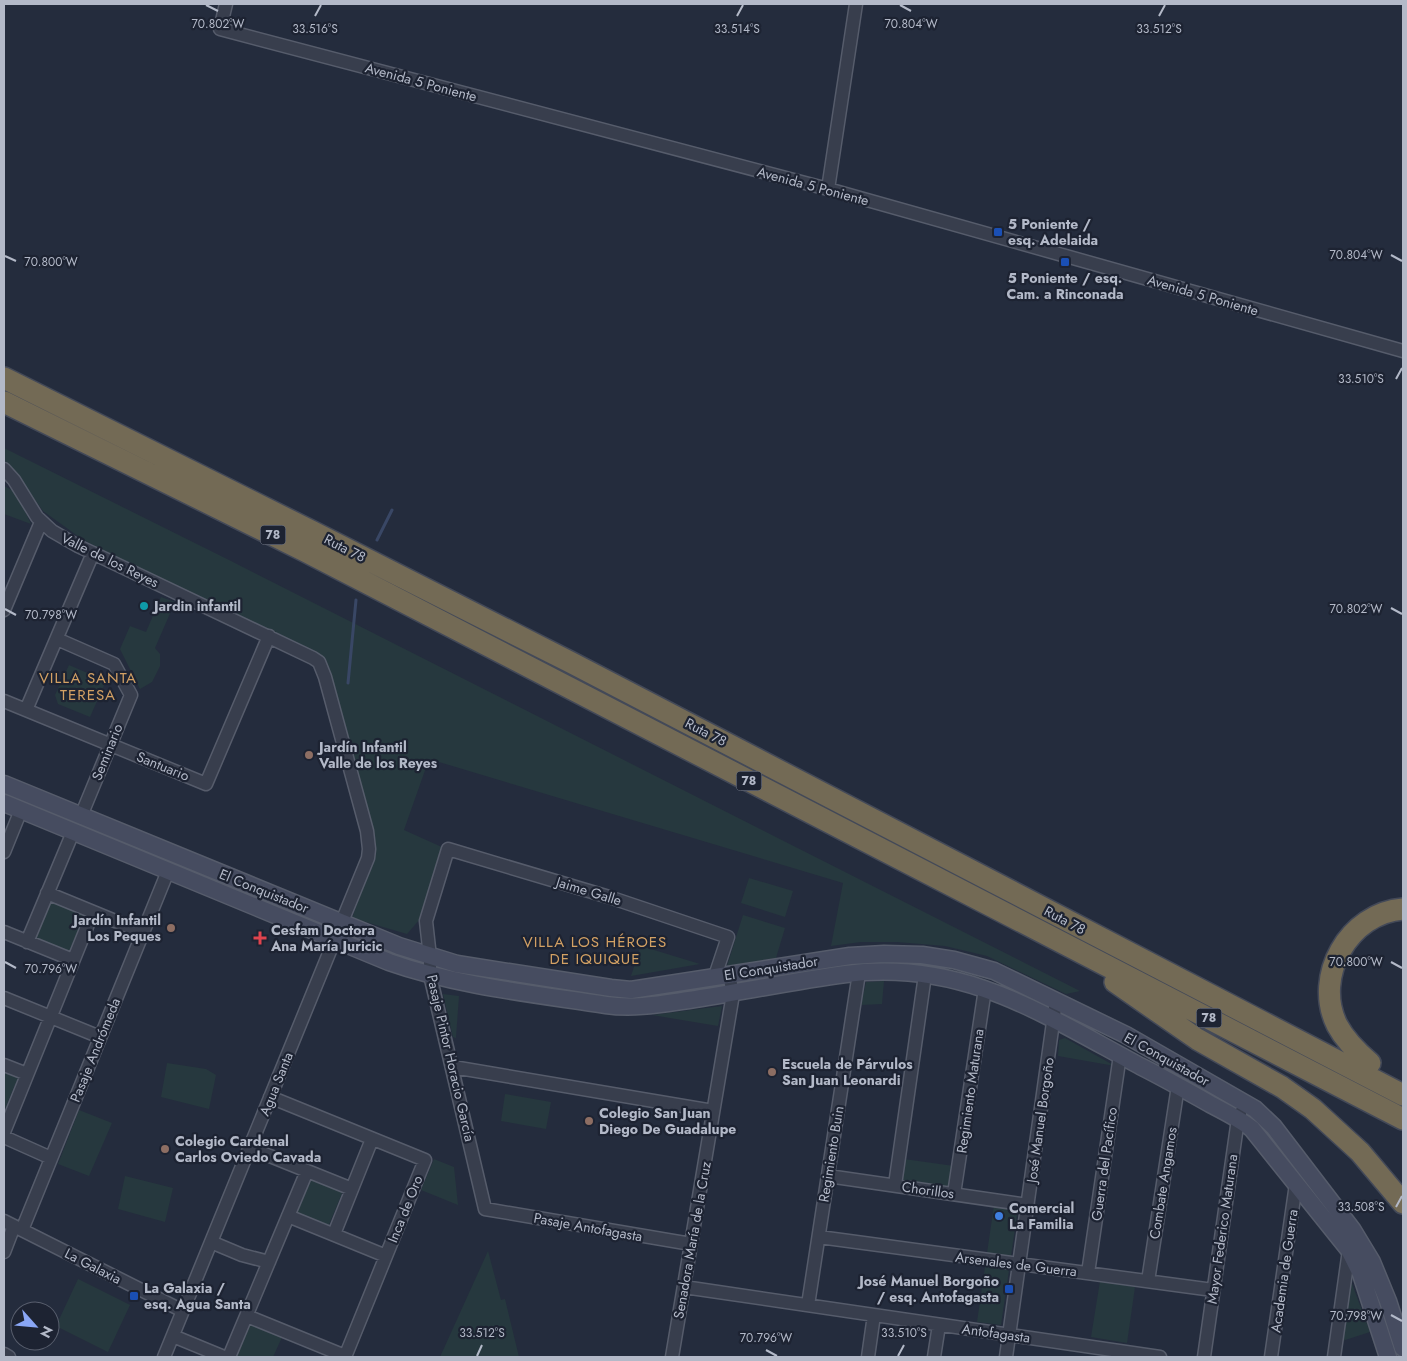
<svg xmlns="http://www.w3.org/2000/svg" width="1407" height="1361" font-family="Jost,sans-serif">
<style>
.green{fill:#26383e}
.lines{fill:none;stroke-linecap:round;stroke-linejoin:round}
.stream{stroke:#394765;stroke-width:3}
.street-casing{stroke:#565c6b;stroke-width:15}
.secondary-casing{stroke:#565c6b;stroke-width:19}
.highway-casing{stroke:#434958;stroke-width:24}
.street{stroke:#383e4d;stroke-width:12}
.secondary{stroke:#464c60;stroke-width:16}
.highway{stroke:#736a55;stroke-width:21}
.ticks{fill:none;stroke:#b3b9c8;stroke-width:2}
.transit-dot{fill:#1a4fb4;stroke:#1d2332;stroke-width:2}
.culture-dot{fill:#0f9aa8;stroke:#1d2332;stroke-width:2}
.education-dot{fill:#8d6e63;stroke:#1d2332;stroke-width:2}
.health-dot{fill:#e0444e;stroke:#1d2332;stroke-width:2}
.shop-dot{fill:#3f7fe0;stroke:#1d2332;stroke-width:2}
.labels{text-anchor:middle;dominant-baseline:central;stroke-width:4.5;stroke-linejoin:round;paint-order:stroke}
.shield{fill:#1d2332;stroke:#868c9b;stroke-width:1}
.shield-label{font-size:12px;font-weight:bold;fill:#b3b9c8}
.street-label{font-size:14px;fill:#b3b9c8;stroke:#1d2332}
.poi-label{font-size:14px;font-weight:bold;fill:#b3b9c8;stroke:#1d2332;text-anchor:start}
.neighbourhood-label{font-size:15px;letter-spacing:1px;fill:#d3a164;stroke:#1d2332}
.ticks-label{font-size:12px;text-anchor:middle;fill:#b3b9c8;stroke:#1d2332;stroke-width:4.5;stroke-linejoin:round;paint-order:stroke}
</style>
<rect width="100%" height="100%" fill="#242c3d"/>
<!-- green -->
<path class="green" d="M4,448l227,113 849,430 -14,3 -79,-38 -42,-10 -48,-4h-36l-30,4 12,-63 -414,-124 -25,71 40,18 -24,71 -13,15 -55,-16 21,-59 -57,-205 -170,-81 -64,-34 -39,-28 -24,-33 -15,-18z
M4,486l12,6 15,32 -27,-10z
M161,597l14,5 -20,46 5,6v12l-8,16 -12,7 -20,-40 10,-23 16,6z
M69,665l37,16 -16,36 -32,-13 -3,-9z
M749,878l44,13 -8,26 -44,-14z
M51,901l34,15 -16,36 -34,-15z
M743,915l42,13 -9,30 -49,8z
M641,945v1l59,18 -69,12z
M884,981l-2,23 -21,1 5,-23z
M443,994l16,2 -3,42 -3,-1z
M722,1006l-4,20 -66,-11z
M1065,1038l50,28 -57,-10 1,-16z
M167,1063l39,6 10,6 -7,34 -48,-12z
M4,1072l14,6 -14,33z
M505,1094l46,8 -5,27 -45,-8z
M79,1110l33,13 -23,53 -31,-12z
M434,1159l20,8 4,38 -37,-15z
M904,1159l50,7 -3,23 -50,-7z
M125,1176l48,12 -8,34 -47,-13z
M308,1177l35,14 -15,36 -35,-13z
M994,1205l24,3 -17,117 -24,-3z
M488,1251l13,49 4,-1 14,58h-79z
M78,1279l52,26 -22,47 -52,-26z
M1100,1281l35,6 -8,56 -36,-6z
M1351,1281l19,51 -34,11z
M249,1320l34,15 -10,22h-36l-4,-1z"/>
<g class="lines">
<!-- stream -->
<path class="stream" d="M377,540l15,-30
M348,683l8,-83"/>
<!-- street casing -->
<g class="street-casing">
<path id="street" d="M226,4l-6,25 608,160 575,162
M828,189l28,-185
M4,469l10,11 23,37 15,14 26,15 235,112 6,4 6,15 42,154 2,18 -1,9 -204,499
M4,610l37,-88
M57,639l57,25 17,31 -50,121
M4,701l202,83 63,-148
M26,710l67,-157
M4,852l17,-42
M47,893l95,39
M4,932l69,28
M27,942l46,-110
M4,998l96,39
M4,1065l23,9
M453,1067l260,44
M270,1097l155,63 -80,197
M4,1132l89,-220
M4,1137l47,21
M250,1148l102,41
M828,1176l200,29
M895,1185l30,-210
M954,1194l31,-205
M288,1216l98,40
M4,1221l179,90
M22,1230l146,-359
M334,1234l38,-95
M819,1237l394,53
M211,1242l31,13 27,7
M691,1244l-206,-35 -55,-234v-18l-4,-36 22,-72 161,48 119,40 -13,39
M4,1252l10,-26
M1088,1273l32,-218
M1148,1281l30,-195
M684,1287l476,70
M808,1305l51,-332
M247,1316l98,40
M173,1336l51,21
M4,1354l5,3
M229,1357l78,-186
M672,1357l61,-363 -4,-20
M868,1357l6,-42
M934,1357l5,-32
M1006,1357l50,-356
M1204,1357l34,-238 2,-6
M1271,1357l25,-173
M1334,1357l15,-107"/>
</g>
<!-- secondary casing -->
<g class="secondary-casing">
<path id="secondary" d="M4,784l395,162 58,18 154,24 20,2 219,-34 34,-2 38,1 32,5 40,11 132,64 129,74 19,18 78,102 20,33 16,39 15,47
M4,803l385,159c68,24 146,32 217,43 28,4 55,-1 83,-5 52,-8 104,-19 157,-26 116,-15 197,40 294,92 24,12 47,25 70,38 15,8 30,15 42,25l97,121 12,24 27,83"/>
</g>
<!-- highway casing -->
<g class="highway-casing">
<path id="highway" d="M4,378l309,154 257,130 833,433
M4,402l301,149 1098,568
M1115,982l82,57 85,48 31,22 47,43 43,51
M1370,1063c-13,-11 -25,-23 -33,-38 -24,-49 12,-112 66,-116"/>
</g>
<!-- street -->
<use href="#street" class="street"/>
<!-- secondary -->
<use href="#secondary" class="secondary"/>
<!-- highway -->
<use href="#highway" class="highway"/>
</g>
<!-- ticks -->
<path class="ticks" d="M206,5l12,6M900,5l11,6M315,16l6,-11M737,16l6,-11M1159,16l6,-11M1391,255l11,6M5,256l11,5M1396,379l6,-11M1391,608l11,6M5,609l11,6M5,962l11,6M1391,962l11,6M1396,1207l6,-11M1391,1315l11,6M766,1350l11,6M477,1356l5,-11M898,1356l6,-11"/>
<!-- markers -->
<g class="transit-dot">
<rect x="993" y="227" width="10" height="10" rx="2.5"/>
<rect x="1060" y="257" width="10" height="10" rx="2.5"/>
<rect x="1004" y="1284" width="10" height="10" rx="2.5"/>
<rect x="129" y="1291" width="10" height="10" rx="2.5"/>
</g>
<circle class="culture-dot" cx="144" cy="606" r="5"/>
<g class="education-dot">
<circle cx="309" cy="755" r="5"/>
<circle cx="171" cy="928" r="5"/>
<circle cx="772" cy="1072" r="5"/>
<circle cx="589" cy="1121" r="5"/>
<circle cx="165" cy="1149" r="5"/>
</g>
<path class="health-dot" d="M257.5 930.5h5v5h5v5h-5v5h-5v-5h-5v-5h5z"/>
<circle class="shop-dot" cx="999" cy="1216" r="5"/>
<g class="labels">
<!-- shield labels -->
<g class="shield">
<rect x="260.5" y="525.5" width="25" height="19" rx="4"/>
<rect x="736.5" y="771.5" width="25" height="19" rx="4"/>
<rect x="1196.5" y="1008.5" width="25" height="19" rx="4"/>
</g>
<g class="shield-label">
<text x="273" y="535">78</text>
<text x="749" y="781">78</text>
<text x="1209" y="1018">78</text>
</g>
<!-- street labels -->
<g class="street-label">
<text transform="translate(421 82) rotate(15)">Avenida 5 Poniente</text>
<text transform="translate(813 186) rotate(15)">Avenida 5 Poniente</text>
<text transform="translate(1203 295) rotate(16)">Avenida 5 Poniente</text>
<text transform="translate(345 548) rotate(27)">Ruta 78</text>
<text transform="translate(110 560) rotate(26)">Valle de los Reyes</text>
<text transform="translate(706 732) rotate(27)">Ruta 78</text>
<text transform="translate(107 752) rotate(-68)">Seminario</text>
<text transform="translate(163 766) rotate(22)">Santuario</text>
<text transform="translate(264 891) rotate(22)">El Conquistador</text>
<text transform="translate(589 891) rotate(17)">Jaime Galle</text>
<text transform="translate(1065 920) rotate(28)">Ruta 78</text>
<text transform="translate(771 968) rotate(-9)">El Conquistador</text>
<text transform="translate(95 1050) rotate(-68)">Pasaje Andrómeda</text>
<text transform="translate(451 1058) rotate(77)">Pasaje Pintor Horacio García</text>
<text transform="translate(1167 1059) rotate(29)">El Conquistador</text>
<text transform="translate(276 1084) rotate(-68)">Agua Santa</text>
<text transform="translate(970 1091) rotate(-82)">Regimiento Maturana</text>
<text transform="translate(1040 1120) rotate(-82)">José Manuel Borgoño</text>
<text transform="translate(831 1154) rotate(-81)">Regimiento Buin</text>
<text transform="translate(1104 1164) rotate(-82)">Guerra del Pacífico</text>
<text transform="translate(1163 1183) rotate(-81)">Combate Angamos</text>
<text transform="translate(928 1190) rotate(8)">Chorillos</text>
<text transform="translate(405 1209) rotate(-68)">Inca de Oro</text>
<text transform="translate(588 1227) rotate(10)">Pasaje Antofagasta</text>
<text transform="translate(1222 1229) rotate(-82)">Mayor Federico Maturana</text>
<text transform="translate(692 1240) rotate(-80)">Senadora María de la Cruz</text>
<text transform="translate(1016 1264) rotate(7)">Arsenales de Guerra</text>
<text transform="translate(93 1266) rotate(27)">La Galaxia</text>
<text transform="translate(1284 1271) rotate(-82)">Academia de Guerra</text>
<text transform="translate(996 1333) rotate(8)">Antofagasta</text>
</g>
<!-- poi labels -->
<g class="poi-label">
<text x="1008" y="224">5 Poniente /<tspan x="1008" dy="16">esq. Adelaida</tspan></text>
<text x="1065" y="278" text-anchor="middle">5 Poniente / esq.<tspan x="1065" dy="16">Cam. a Rinconada</tspan></text>
<text x="154" y="606">Jardin infantil</text>
<text x="319" y="747">Jardín Infantil<tspan x="319" dy="16">Valle de los Reyes</tspan></text>
<text x="161" y="920" text-anchor="end">Jardín Infantil<tspan x="161" dy="16">Los Peques</tspan></text>
<text x="271" y="930">Cesfam Doctora<tspan x="271" dy="16">Ana María Juricic</tspan></text>
<text x="782" y="1064">Escuela de Párvulos<tspan x="782" dy="16">San Juan Leonardi</tspan></text>
<text x="599" y="1113">Colegio San Juan<tspan x="599" dy="16">Diego De Guadalupe</tspan></text>
<text x="175" y="1141">Colegio Cardenal<tspan x="175" dy="16">Carlos Oviedo Cavada</tspan></text>
<text x="1009" y="1208">Comercial<tspan x="1009" dy="16">La Familia</tspan></text>
<text x="999" y="1281" text-anchor="end">José Manuel Borgoño<tspan x="999" dy="16">/ esq. Antofagasta</tspan></text>
<text x="144" y="1288">La Galaxia /<tspan x="144" dy="16">esq. Agua Santa</tspan></text>
</g>
<!-- neighbourhood labels -->
<g class="neighbourhood-label">
<text x="88" y="678">VILLA SANTA<tspan x="88" dy="17">TERESA</tspan></text>
<text x="595" y="942">VILLA LOS HÉROES<tspan x="595" dy="17">DE IQUIQUE</tspan></text>
</g>
</g>
<g class="ticks-label">
<text x="218" y="28">70.802°W</text>
<text x="911" y="28">70.804°W</text>
<text x="315" y="33">33.516°S</text>
<text x="737" y="33">33.514°S</text>
<text x="1159" y="33">33.512°S</text>
<text x="1356" y="259">70.804°W</text>
<text x="51" y="266">70.800°W</text>
<text x="1361" y="383">33.510°S</text>
<text x="1356" y="613">70.802°W</text>
<text x="51" y="619">70.798°W</text>
<text x="1356" y="966">70.800°W</text>
<text x="51" y="973">70.796°W</text>
<text x="1361" y="1211">33.508°S</text>
<text x="1356" y="1320">70.798°W</text>
<text x="482" y="1337">33.512°S</text>
<text x="904" y="1337">33.510°S</text>
<text x="766" y="1342">70.796°W</text>
</g>
<!-- border -->
<rect width="1407" height="1361" fill="none" stroke="#b3b9c8" stroke-width="10"/>
<!-- north arrow -->
<g transform="translate(35 1326) rotate(117)"><circle r="24" fill="#1d2332" stroke="#595f6e"/>
<path d="M0-4L9 19L0 12L-9 19Z" fill="#8aa7f6"/>
<text y="-8" font-size="14" font-weight="bold" text-anchor="middle" fill="#b3b9c8">N</text>
</g>
</svg>
